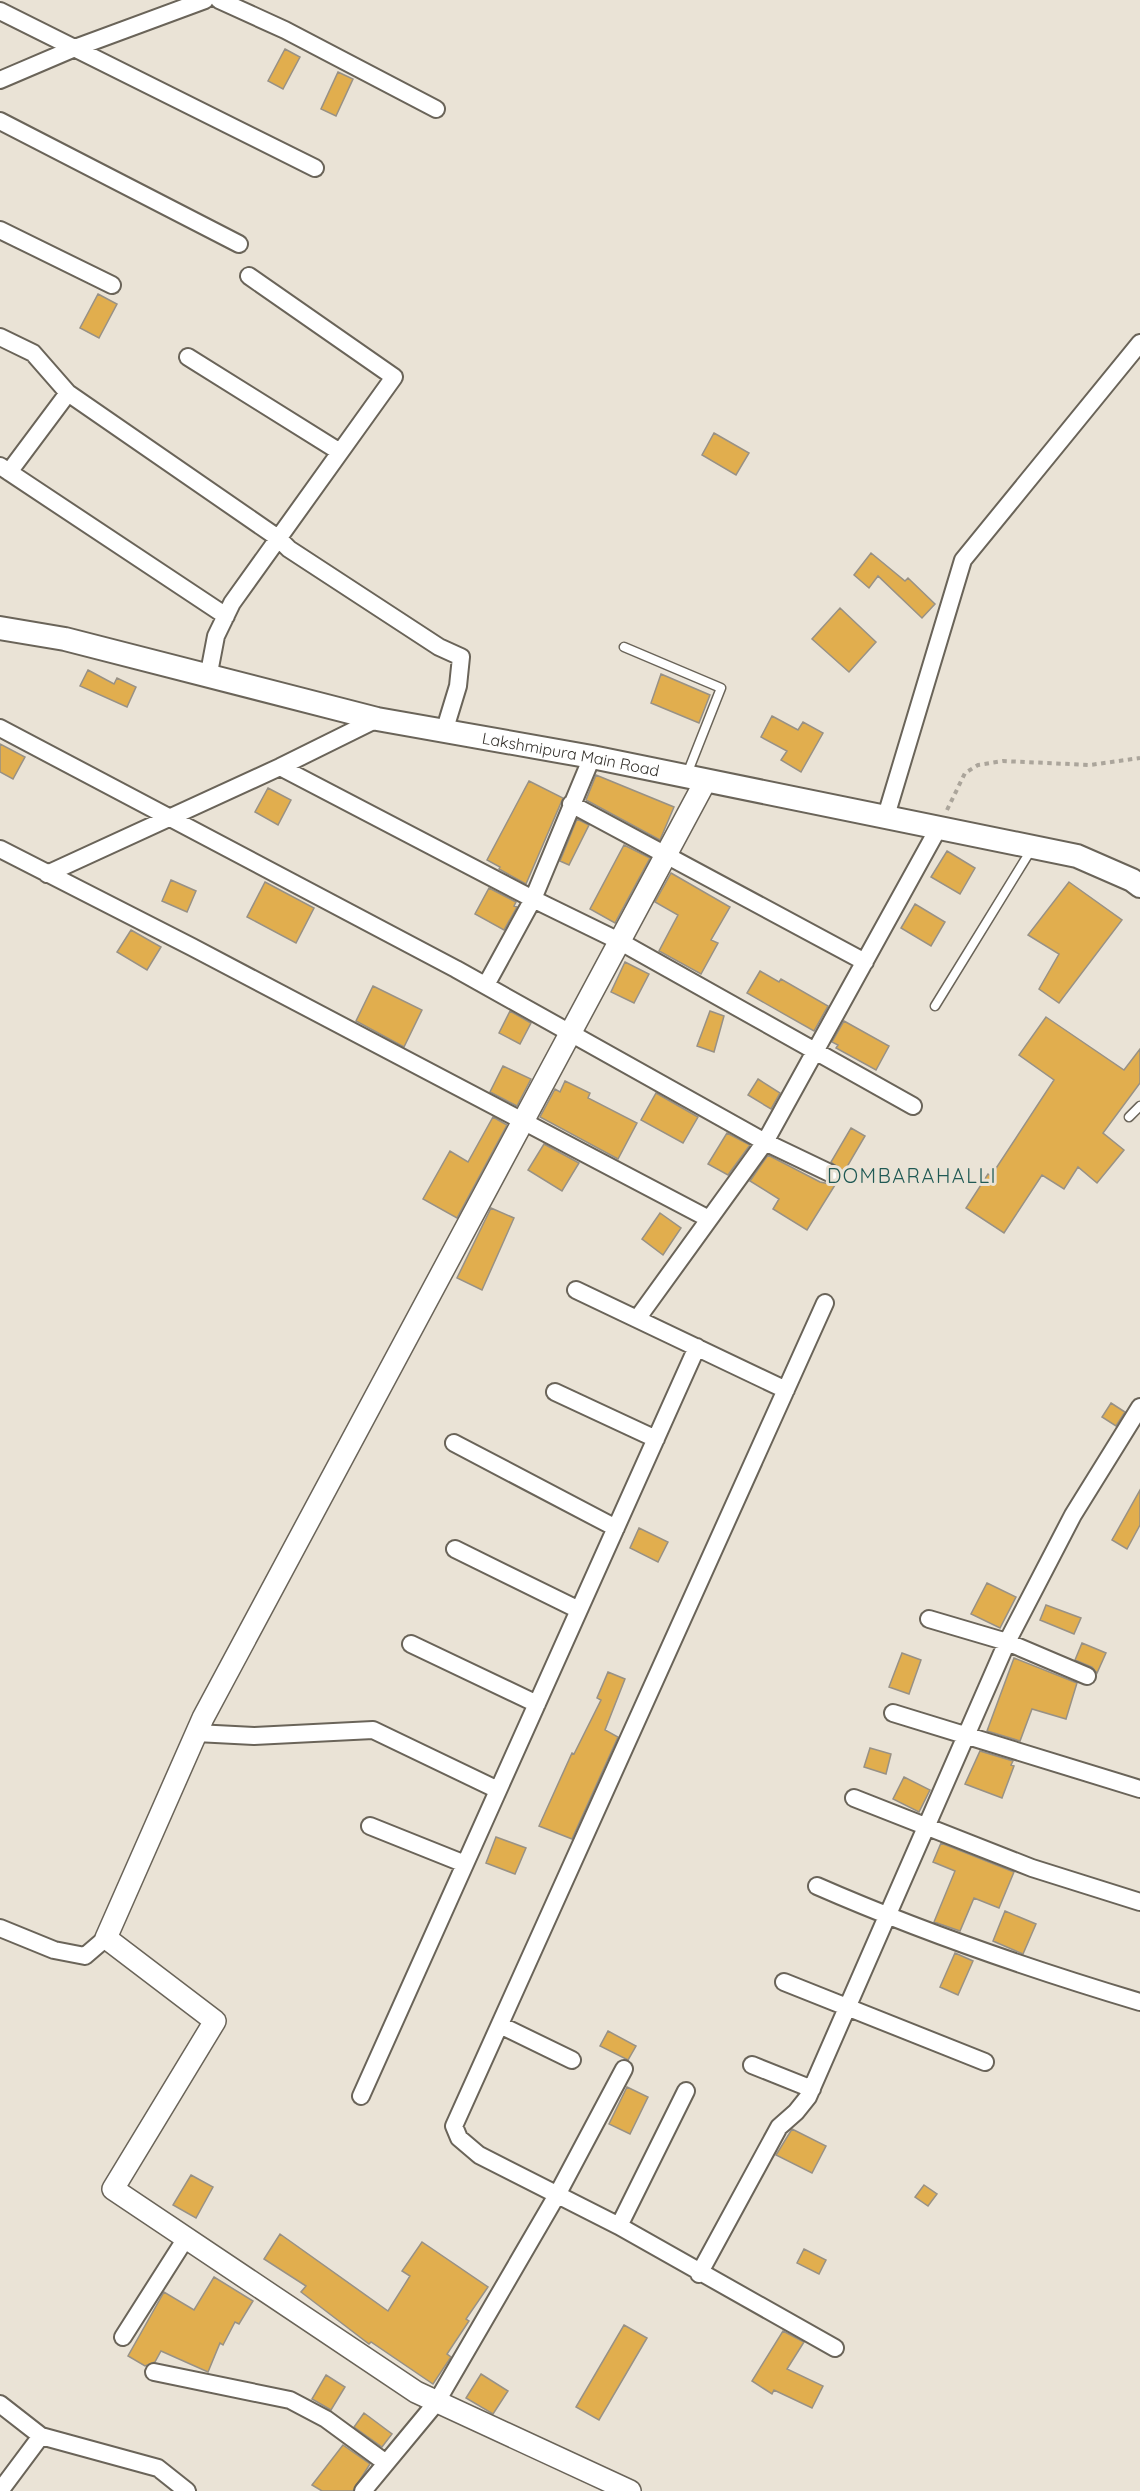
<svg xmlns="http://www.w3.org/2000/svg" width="1140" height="2491" font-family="Quicksand,sans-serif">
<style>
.building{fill:#e1ae4e;stroke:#989185;stroke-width:1.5}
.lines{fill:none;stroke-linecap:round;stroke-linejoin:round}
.service-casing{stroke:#6a6459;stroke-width:11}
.minor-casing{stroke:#6a6459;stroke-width:20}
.tertiary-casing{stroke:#6a6459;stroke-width:24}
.secondary-casing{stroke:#6a6459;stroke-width:26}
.path{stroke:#aba59b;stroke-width:4;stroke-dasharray:4.5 4.5;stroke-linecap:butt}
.service{stroke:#fff;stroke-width:8}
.minor{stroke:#fff;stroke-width:16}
.tertiary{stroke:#fff;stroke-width:21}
.secondary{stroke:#fff;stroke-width:22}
.labels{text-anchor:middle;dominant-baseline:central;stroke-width:6;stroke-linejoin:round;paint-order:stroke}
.street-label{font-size:16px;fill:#35322d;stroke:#eae3d6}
.quarter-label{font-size:20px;letter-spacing:1.5px;fill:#1f5954;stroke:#eae3d6}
</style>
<rect width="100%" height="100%" fill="#eae3d6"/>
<!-- building -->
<path class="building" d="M285,49l15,8 -17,32 -15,-8z
M338,72l15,7 -17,37 -15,-7z
M98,294l19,10 -18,34 -19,-10z
M714,433l35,20 -13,22 -34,-20z
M871,553l34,28 3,-3 27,26 -13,14 -44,-42 -9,12 -15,-13z
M840,608l36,34 -27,30 -37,-33z
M88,670l26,14 3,-6 19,9 -9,20 -47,-21z
M661,674l49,21 -11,28 -48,-20z
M772,716l26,14 5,-8 20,11 -22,39 -20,-12 6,-9 -26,-14z
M0,744l25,13 -12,22 -13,-7z
M596,775l78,32 -14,33 -74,-40z
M529,781l34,17 -37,86 -27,-15 1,-2 -13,-7z
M268,788l23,12 -13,25 -23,-13z
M577,819l12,6 -20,40 -9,-4z
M624,845l26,13 -35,65 -25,-14z
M947,851l28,17 -15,26 -29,-17z
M671,873l59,34 -19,33 7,3 -17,31 -42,-23 19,-36 -23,-13z
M171,880l25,11 -9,21 -25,-11z
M265,882l49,26 -18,35 -49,-26z
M1069,882l53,38 -63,83 -20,-14 20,-35 -31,-19z
M489,888l27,14 -2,4 3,1 -13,23 -29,-16z
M915,904l30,18 -14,24 -30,-18z
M131,930l30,17 -14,23 -30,-18z
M625,962l24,12 -15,29 -23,-11z
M760,971l19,11 2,-3 47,27 -14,25 -67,-38z
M373,986l49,24 -18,37 -48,-26z
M510,1011l21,12 -11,21 -21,-11z
M710,1011l14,5 -10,36 -17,-6z
M1046,1017l78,53 16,-21v34l-37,50 21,17 -27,33 -19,-16 -14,22 -22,-14 -38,58 -38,-25 22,-34 3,2 63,-96 -35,-25z
M844,1021l45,25 -13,24 -40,-22 2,-3 -6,-3z
M503,1066l28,13 -14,27 -27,-14z
M758,1079l22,14 -9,16 -23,-14z
M565,1081l25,12 -2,5 49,25 -19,36 -78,-42 15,-28 5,3z
M656,1093l42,24 -15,26 -42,-23z
M493,1117l14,8 -50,93 -34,-19 27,-48 18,11z
M851,1128l14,8 -21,36 -13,-10z
M727,1133l23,12 -22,30 -20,-11z
M544,1144l35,19 -17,28 -34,-21z
M768,1155l52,27 15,3 -28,45 -34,-21 6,-10 -29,-18z
M491,1208l23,10 -32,72 -25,-12z
M660,1213l21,15 -18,27 -21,-16z
M1111,1403l14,9 -9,14 -14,-9z
M1140,1490v35l-13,24 -15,-9z
M639,1528l29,14 -10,20 -28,-14z
M987,1583l29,14 -16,31 -29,-14z
M1046,1605l35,13 -7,16 -34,-14z
M1082,1643l24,10 -9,20 -5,-6 -17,-7z
M902,1653l19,7 -12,34 -20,-7z
M1014,1658l63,25 -11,36 -34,-10 -12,32 -33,-10z
M608,1672l17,7 -20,51 13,7 -46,102 -33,-13 33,-73 2,1 27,-54 -4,-2z
M870,1748l21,6 -5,20 -22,-7z
M980,1751l33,10 -2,4 3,1 -12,32 -37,-14z
M904,1777l26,13 -11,22 -26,-13z
M496,1837l30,11 -11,26 -29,-11z
M941,1843l73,29 -15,36 -25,-10 -14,33 -26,-9 21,-51 -22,-9z
M1005,1911l31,13 -13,30 -30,-13z
M955,1953l18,8 -15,34 -18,-8z
M608,2031l28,15 -8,14 -28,-14z
M627,2087l21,10 -18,37 -21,-10z
M792,2129l34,17 -14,27 -36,-18z
M191,2175l22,12 -17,31 -23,-13z
M924,2185l13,9 -9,12 -13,-9z
M280,2234l108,77 22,-35 -8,-5 20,-29 66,45 -22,32 3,2 -22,33 4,3 -18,27 -62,-42 -2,2 -68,-52 5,-6 -42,-27z
M804,2249l22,11 -7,14 -22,-11z
M214,2277l39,24 -14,23 -4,-2 -12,23 -3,-2 -12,29 -47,-21 -6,11 -10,4 -17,-10 36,-64 30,18z
M624,2325l23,13 -48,82 -23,-13z
M783,2331l21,11 -17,27 36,17 -11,22 -38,-18 -2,4 -20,-13z
M481,2374l27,17 -15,23 -27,-16z
M326,2375l19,12 -14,23 -19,-11z
M364,2413l28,21 -10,13 -28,-20z
M343,2445l27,19 -17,27h-31l-10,-6z"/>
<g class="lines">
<!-- service casing -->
<g class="service-casing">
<path id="service" d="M624,647l97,41 -34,86
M935,1006l96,-156
M1129,1117l11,-11"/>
</g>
<!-- minor casing -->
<g class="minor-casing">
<path id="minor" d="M219,0l66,30 151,79
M0,11l315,157
M0,80l75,-32 130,-48
M0,121l239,123
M0,230l112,55
M0,337l33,16 35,40 210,145 11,11 150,98 22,10 -3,29 -14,46
M188,357l152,95
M0,466l226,150
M9,472l59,-79
M208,678l8,-42 16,-33 162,-226 -145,-101
M0,728l456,241 309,173 69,33
M280,767l253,132 59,-142
M571,804l294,158
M886,816l77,-256 177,-217
M0,849l192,98 517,272
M47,874l233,-107 97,-48
M486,985l47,-86 86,42 294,165
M576,1290l210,100
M825,1303l-371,823 5,12 20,17 140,71 216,122
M637,1319l128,-177 174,-315
M555,1392l101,47
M454,1443l162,85
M455,1549l124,61
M929,1619l78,23 80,34
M411,1644l126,60
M893,1713l247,76
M196,1733l58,3 119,-6 125,60
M854,1798l178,70 108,34
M370,1826l95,38
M817,1886c105,46 213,83 323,116
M0,1928l54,22 31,6 21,-18
M784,1982l201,80
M500,2025l72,35
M752,2065l60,24
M361,2096l336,-749
M619,2226l67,-135
M699,2274l80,-147 17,-15 12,-15 199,-455 66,-127 67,-108
M123,2337l63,-99
M154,2372l136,28 36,19 60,44
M0,2404l41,32 117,32 29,23
M0,2491l41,-55
M363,2491l73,-88 121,-208 67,-126"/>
</g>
<!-- tertiary casing -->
<g class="tertiary-casing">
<path id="tertiary" d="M630,2491l-214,-99 -303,-203 102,-168 -109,-83 97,-220 502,-936"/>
</g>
<!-- secondary casing -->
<g class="secondary-casing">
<g id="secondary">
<path id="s1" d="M0,628l65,11 312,80 215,38 485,99 55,24 8,6"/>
</g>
</g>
<!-- path -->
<path class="path" d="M947,810l18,-37 13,-8 25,-4 87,4 50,-7"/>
<!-- service -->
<use href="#service" class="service"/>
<!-- minor -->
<use href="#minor" class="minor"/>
<!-- tertiary -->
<use href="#tertiary" class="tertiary"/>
<!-- secondary -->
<use href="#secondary" class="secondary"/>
</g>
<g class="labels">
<!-- street labels -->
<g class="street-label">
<text stroke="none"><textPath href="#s1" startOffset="585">Lakshmipura Main Road</textPath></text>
</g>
<!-- quarter labels -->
<g class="quarter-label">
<text x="912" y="1175">DOMBARAHALLI</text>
</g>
</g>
</svg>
